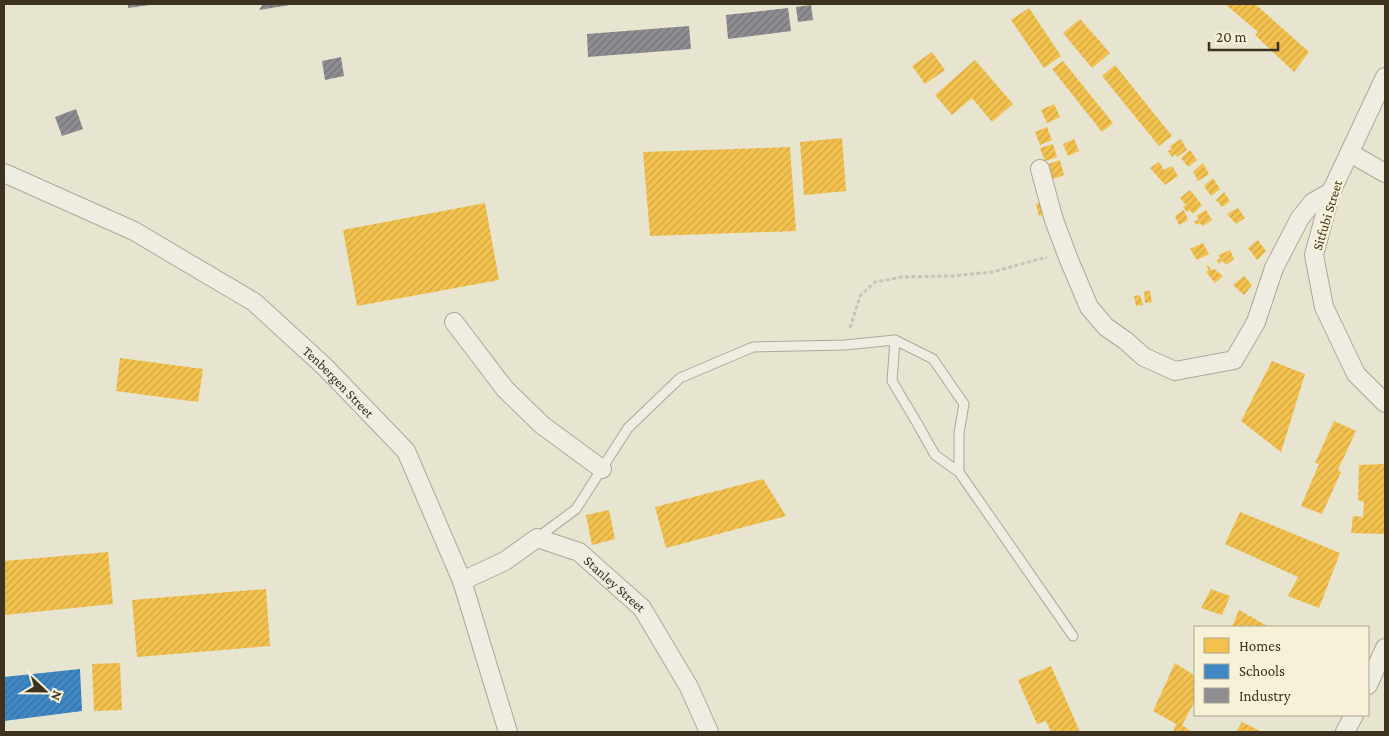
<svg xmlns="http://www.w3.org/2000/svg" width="1389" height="736" font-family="'Crimson Pro',serif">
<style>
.homes{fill:url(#homes-hatch)}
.schools{fill:url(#schools-hatch)}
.industry{fill:url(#industry-hatch)}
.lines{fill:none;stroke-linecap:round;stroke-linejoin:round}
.service-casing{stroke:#ada898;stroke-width:11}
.minor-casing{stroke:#ada898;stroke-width:20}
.path{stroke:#c8c4b8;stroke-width:3;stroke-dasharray:4 2.5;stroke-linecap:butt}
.service{stroke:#efece2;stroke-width:9}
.minor{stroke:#efece2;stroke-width:18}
.labels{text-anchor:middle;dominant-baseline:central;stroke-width:5;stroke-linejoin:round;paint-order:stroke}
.street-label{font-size:14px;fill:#3d3220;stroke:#f7f2d7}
</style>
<defs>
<pattern id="homes-hatch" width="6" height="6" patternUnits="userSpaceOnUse" patternTransform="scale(1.25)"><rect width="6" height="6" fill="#f2c14e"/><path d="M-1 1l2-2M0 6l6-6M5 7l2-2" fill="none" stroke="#d0a644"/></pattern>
<pattern id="schools-hatch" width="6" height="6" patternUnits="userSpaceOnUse" patternTransform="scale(1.25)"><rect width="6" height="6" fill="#3f88c5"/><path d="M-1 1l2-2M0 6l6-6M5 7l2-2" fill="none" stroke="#3670a0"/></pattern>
<pattern id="industry-hatch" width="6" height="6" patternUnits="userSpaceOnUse" patternTransform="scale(1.25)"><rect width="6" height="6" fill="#8d8d92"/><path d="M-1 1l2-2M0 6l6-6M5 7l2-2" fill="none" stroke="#747477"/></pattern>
</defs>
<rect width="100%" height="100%" fill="#e7e4d0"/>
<!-- homes -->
<path class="homes" d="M1225,4h30l54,48 -15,20 -39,-37 3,-3z
M1029,8l32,48 -17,12 -33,-48z
M1080,19l30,34 -18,15 -29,-35z
M932,52l13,18 -20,14 -13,-18z
M975,60l38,44 -21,18 -20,-24 -20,17 -17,-20z
M1063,61l50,62 -11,9 -50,-63z
M1115,65l57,71 -13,10 -57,-70z
M1054,104l6,13 -13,6 -6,-13z
M1047,127l5,13 -12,5 -5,-13z
M842,138l4,53 -42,4 -4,-53z
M1074,139l5,12 -11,5 -5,-12z
M1181,139l6,11 -10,7 -2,-3 -3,3 -4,-6 4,-2 -2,-3z
M1053,144l4,13 -12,4 -5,-13z
M790,147l6,84 -146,5 -7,-84z
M1190,150l7,10 -9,7 -7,-9z
M1060,160l4,15 -11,4 -5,-15z
M1159,162l5,8 8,-4 6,10 -13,9 -15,-17z
M1203,163l6,11 -11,7 -5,-9z
M1213,178l7,11 -9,7 -7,-10z
M1190,190l12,15 -9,9 -3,-4 -3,2 -4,-5 3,-2 -6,-7z
M1224,192l6,9 -8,6 -6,-7z
M1043,201l4,13 -8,2 -3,-12z
M485,203l14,77 -142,26 -14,-76z
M1238,208l7,10 -9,6 -9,-10z
M1184,210l4,10 -9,5 -4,-9z
M1206,210l6,10 -9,6 -3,-3 -3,2 -3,-3 5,-3 -3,-3z
M1258,240l8,11 -9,9 -9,-12z
M1203,243l6,11 -12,6 -7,-11z
M1230,250l4,9 -8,6 -3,-4 -5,3 -1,-4 3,-2 -1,-3z
M1208,265l3,5 3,-1 9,7 -8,7 -9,-11 3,-2 -3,-4z
M1244,276l8,9 -8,10 -11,-10z
M1144,291h6l2,11 -7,1z
M1140,295l3,10 -7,1 -2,-10z
M120,358l83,11 -5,33 -82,-11z
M1272,361l33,13 -24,78 -40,-31z
M1334,421l22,10 -18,39 3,2 -19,42 -21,-8 18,-42 -4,-1z
M1385,464v70l-34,-1 2,-17 10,1 1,-15 -6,-2 1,-35z
M763,479l23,37 -120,32 -11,-41z
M609,510l6,29 -23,6 -6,-30z
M1240,512l100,41 -21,55 -31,-12 10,-19 -73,-33z
M108,552l5,52 -109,11v-54z
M266,589l4,57 -133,11 -5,-57z
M1211,589l19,7 -8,19 -21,-7z
M1239,610l30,17h-37z
M120,663l2,47 -28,1 -2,-47z
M1175,663l20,13v25l-13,24 10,7h-19l3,-8 -23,-13z
M1051,666l29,66h-29l-5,-11 -9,3 -19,-44z
M1242,722l20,10h-26z"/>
<!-- schools -->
<path class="schools" d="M80,669l2,42 -78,10v-44z"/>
<!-- industry -->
<path class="industry" d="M128,4h22v1l-22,3z
M263,4h27v1l-31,5z
M811,5l2,15 -15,2 -2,-15z
M788,8l3,23 -63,8 -2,-24z
M689,26l2,23 -103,8 -1,-23z
M341,57l3,19 -19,4 -3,-19z
M76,109l7,20 -21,7 -7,-19z"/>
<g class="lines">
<!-- service casing -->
<g class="service-casing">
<path id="service" d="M895,340l-3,41 25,42 18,32 24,17 114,164
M537,538l39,-29 52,-81 52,-50 73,-31 92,-2 50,-5 38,19 31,45 -5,29v39"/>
</g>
<!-- minor casing -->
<g class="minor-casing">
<g id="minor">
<path d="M1385,77l-54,115 -17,63 10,52 32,67 29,29"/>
<path d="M1350,153l35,20"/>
<path d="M1040,169l14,51 15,40 20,47 17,20 20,14 18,16 31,14 59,-11 22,-38 18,-54 26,-50 13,-16 18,-10"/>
<path id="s1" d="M4,173l130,58 120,71 71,65 81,84 56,130 46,151"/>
<path d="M454,322l51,67 37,36 60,44"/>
<path id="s2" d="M462,581l43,-20 32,-23 42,14 63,56 47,79 20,45"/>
<path d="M1368,685l17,-37"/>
<path d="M1345,732l9,-17"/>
</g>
</g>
<!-- path -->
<path class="path" d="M850,328l10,-32 15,-14 26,-5 50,-1 41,-4 55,-15"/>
<!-- service -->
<use href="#service" class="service"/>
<!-- minor -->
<use href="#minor" class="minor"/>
</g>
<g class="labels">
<!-- street labels -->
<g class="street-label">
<text transform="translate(1327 215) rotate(-73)">Sitfubi Street</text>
<text stroke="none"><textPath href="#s1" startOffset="398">Tenbergen Street</textPath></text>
<text stroke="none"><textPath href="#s2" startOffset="179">Stanley Street</textPath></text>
</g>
</g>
<!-- border -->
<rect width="1389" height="736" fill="none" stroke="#3d3220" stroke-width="10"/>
<!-- legend -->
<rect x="1194" y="626" width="175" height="90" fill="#f7f2d7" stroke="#ada58e"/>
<rect x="1204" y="638" width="25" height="15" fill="#f2c14e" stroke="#ada58e"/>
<text x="1239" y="651" font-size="15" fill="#3d3220">Homes</text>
<rect x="1204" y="664" width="25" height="15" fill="#3f88c5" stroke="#ada58e"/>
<text x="1239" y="676" font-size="15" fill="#3d3220">Schools</text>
<rect x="1204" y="688" width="25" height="15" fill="#8d8d92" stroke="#ada58e"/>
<text x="1239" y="701" font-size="15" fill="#3d3220">Industry</text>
<!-- north arrow -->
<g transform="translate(45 691) rotate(112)" stroke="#f7f2d7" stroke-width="4" paint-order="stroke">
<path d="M0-4L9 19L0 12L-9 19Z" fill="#3d3220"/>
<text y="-8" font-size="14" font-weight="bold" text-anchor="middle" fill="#3d3220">N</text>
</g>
<!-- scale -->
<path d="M1209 42v8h69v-8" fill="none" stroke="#3d3220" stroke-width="2.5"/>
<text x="1216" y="42" font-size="15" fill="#3d3220" stroke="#f7f2d7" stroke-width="4" paint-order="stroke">20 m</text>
</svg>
